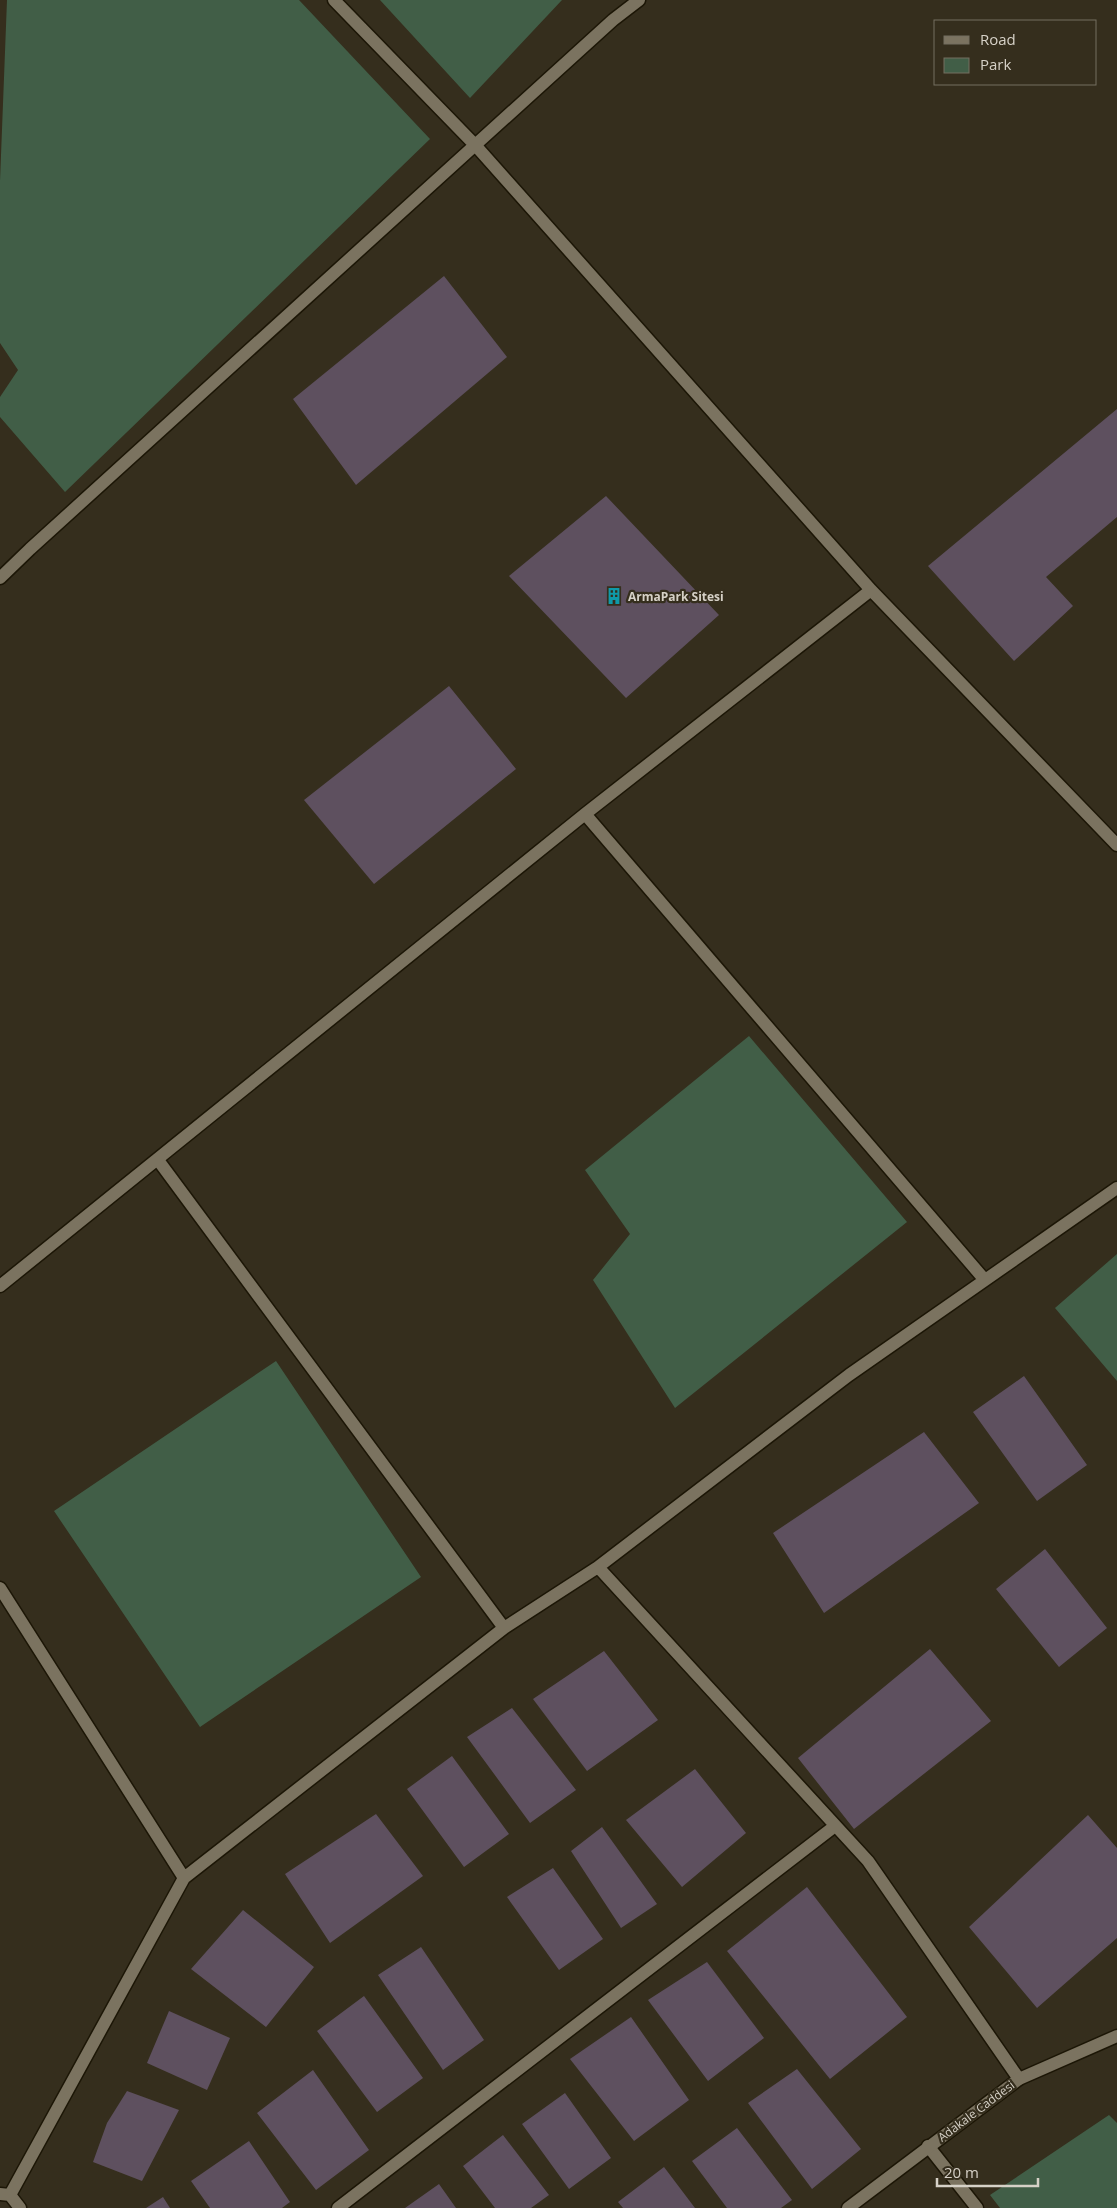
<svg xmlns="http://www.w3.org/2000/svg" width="1117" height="2208" font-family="'Open Sans',sans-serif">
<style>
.green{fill:#415e47}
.building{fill:#5e505f}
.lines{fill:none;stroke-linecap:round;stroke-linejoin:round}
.street-casing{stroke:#1c1606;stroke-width:15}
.secondary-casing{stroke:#1c1606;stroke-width:15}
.street{stroke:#7b7360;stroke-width:12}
.secondary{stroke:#7b7360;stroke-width:12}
.labels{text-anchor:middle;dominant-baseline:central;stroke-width:4.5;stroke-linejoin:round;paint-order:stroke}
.poi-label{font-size:12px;font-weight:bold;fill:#d6d1c7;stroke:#352e1d;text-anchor:start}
.street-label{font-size:12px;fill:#d6d1c7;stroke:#352e1d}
</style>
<rect width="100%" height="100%" fill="#352e1d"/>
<!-- green -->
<path class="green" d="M7,0h292l131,139 -365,353 -65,-75v-20l18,-27 -18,-27v-162z
M380,0h182l-92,98z
M749,1036l158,186 -232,186 -82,-128 37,-46 -45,-64z
M1117,1254v127l-62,-73z
M276,1361l145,216 -221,150 -146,-216z
M1109,2115l8,8v85h-117l-10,-13z"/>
<!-- building -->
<path class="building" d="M444,276l63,81 -151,128 -63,-86z
M1117,409v108l-71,60 27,29 -59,55 -86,-95z
M606,496l113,119 -93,83 -117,-122z
M449,686l67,83 -142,115 -70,-84z
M1024,1376l63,89 -50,36 -64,-89z
M924,1432l55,71 -155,110 -51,-80z
M1045,1549l62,79 -48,39 -63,-78z
M930,1649l61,72 -137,108 -56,-71z
M604,1651l54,69 -71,51 -54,-72z
M512,1708l64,82 -46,33 -63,-86z
M452,1756l57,78 -45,33 -57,-78z
M695,1769l51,64 -64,54 -56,-67z
M376,1814l47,62 -93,67 -45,-69z
M1088,1815l29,33v90l-80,70 -68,-81z
M602,1827l55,77 -36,24 -50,-77z
M553,1868l50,71 -44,31 -52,-73z
M807,1887l100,130 -77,62 -103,-128z
M243,1910l71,57 -48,60 -75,-58z
M421,1947l63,93 -41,30 -65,-95z
M707,1962l57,76 -56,43 -60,-81z
M364,1996l59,82 -46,34 -60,-81z
M169,2011l61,27 -23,52 -60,-27z
M631,2017l58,83 -55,41 -64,-82z
M797,2069l64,80 -49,40 -64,-86z
M313,2070l56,80 -53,40 -59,-77z
M127,2091l52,19 -37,71 -49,-19 14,-39z
M565,2093l46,65 -42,31 -47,-65z
M737,2128l55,72 -11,8h-54l-35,-47z
M503,2135l46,60 -18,13h-36l-32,-42z
M249,2141l41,61 -8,6h-72l-19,-27z
M664,2167l31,41h-72l-5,-6z
M439,2184l17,24h-51z
M163,2197l7,11h-24z"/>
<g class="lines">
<!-- street casing -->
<g class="street-casing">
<path id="street" d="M334,0l142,146 395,444 246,255
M0,578l30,-29 583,-529 26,-20
M585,814l399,465
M158,1160l346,468
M0,1286l585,-472 286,-224
M598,1567l270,294 151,218
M0,1588l184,290
M928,2146l49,62
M0,2194l10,1 10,13
M10,2195l174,-317 320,-250 94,-61 251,-192 268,-187
M338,2208l497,-382"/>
</g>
<!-- secondary casing -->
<g class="secondary-casing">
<path id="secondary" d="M848,2208l171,-129 98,-43"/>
</g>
<!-- street -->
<use href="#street" class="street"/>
<!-- secondary -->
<use href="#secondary" class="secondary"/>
</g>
<!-- icons -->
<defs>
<g id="building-bare" transform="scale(1.35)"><path d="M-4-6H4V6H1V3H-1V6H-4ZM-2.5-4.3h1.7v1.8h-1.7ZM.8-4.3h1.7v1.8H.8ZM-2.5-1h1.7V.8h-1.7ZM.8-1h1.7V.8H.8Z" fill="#0f9aa8" stroke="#352e1d" stroke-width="2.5" paint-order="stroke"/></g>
</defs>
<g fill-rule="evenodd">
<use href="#building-bare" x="614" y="596"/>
</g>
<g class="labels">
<!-- poi labels -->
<g class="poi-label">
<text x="628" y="596">ArmaPark Sitesi</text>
</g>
<!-- street labels -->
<g class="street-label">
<text transform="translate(976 2111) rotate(-37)">Adakale Caddesi</text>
</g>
</g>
<!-- legend -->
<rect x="934" y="20" width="162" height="65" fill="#352e1d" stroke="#756f61"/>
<rect x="944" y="36" width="25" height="8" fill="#7b7360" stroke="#756f61"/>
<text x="980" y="45" font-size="15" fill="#d6d1c7">Road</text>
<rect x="944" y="58" width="25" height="15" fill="#415e47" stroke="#756f61"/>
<text x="980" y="70" font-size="15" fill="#d6d1c7">Park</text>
<!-- scale -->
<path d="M937 2178v8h101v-8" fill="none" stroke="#d6d1c7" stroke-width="2.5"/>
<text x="944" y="2178" font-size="15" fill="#d6d1c7" stroke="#352e1d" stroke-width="4" paint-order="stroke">20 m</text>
</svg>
